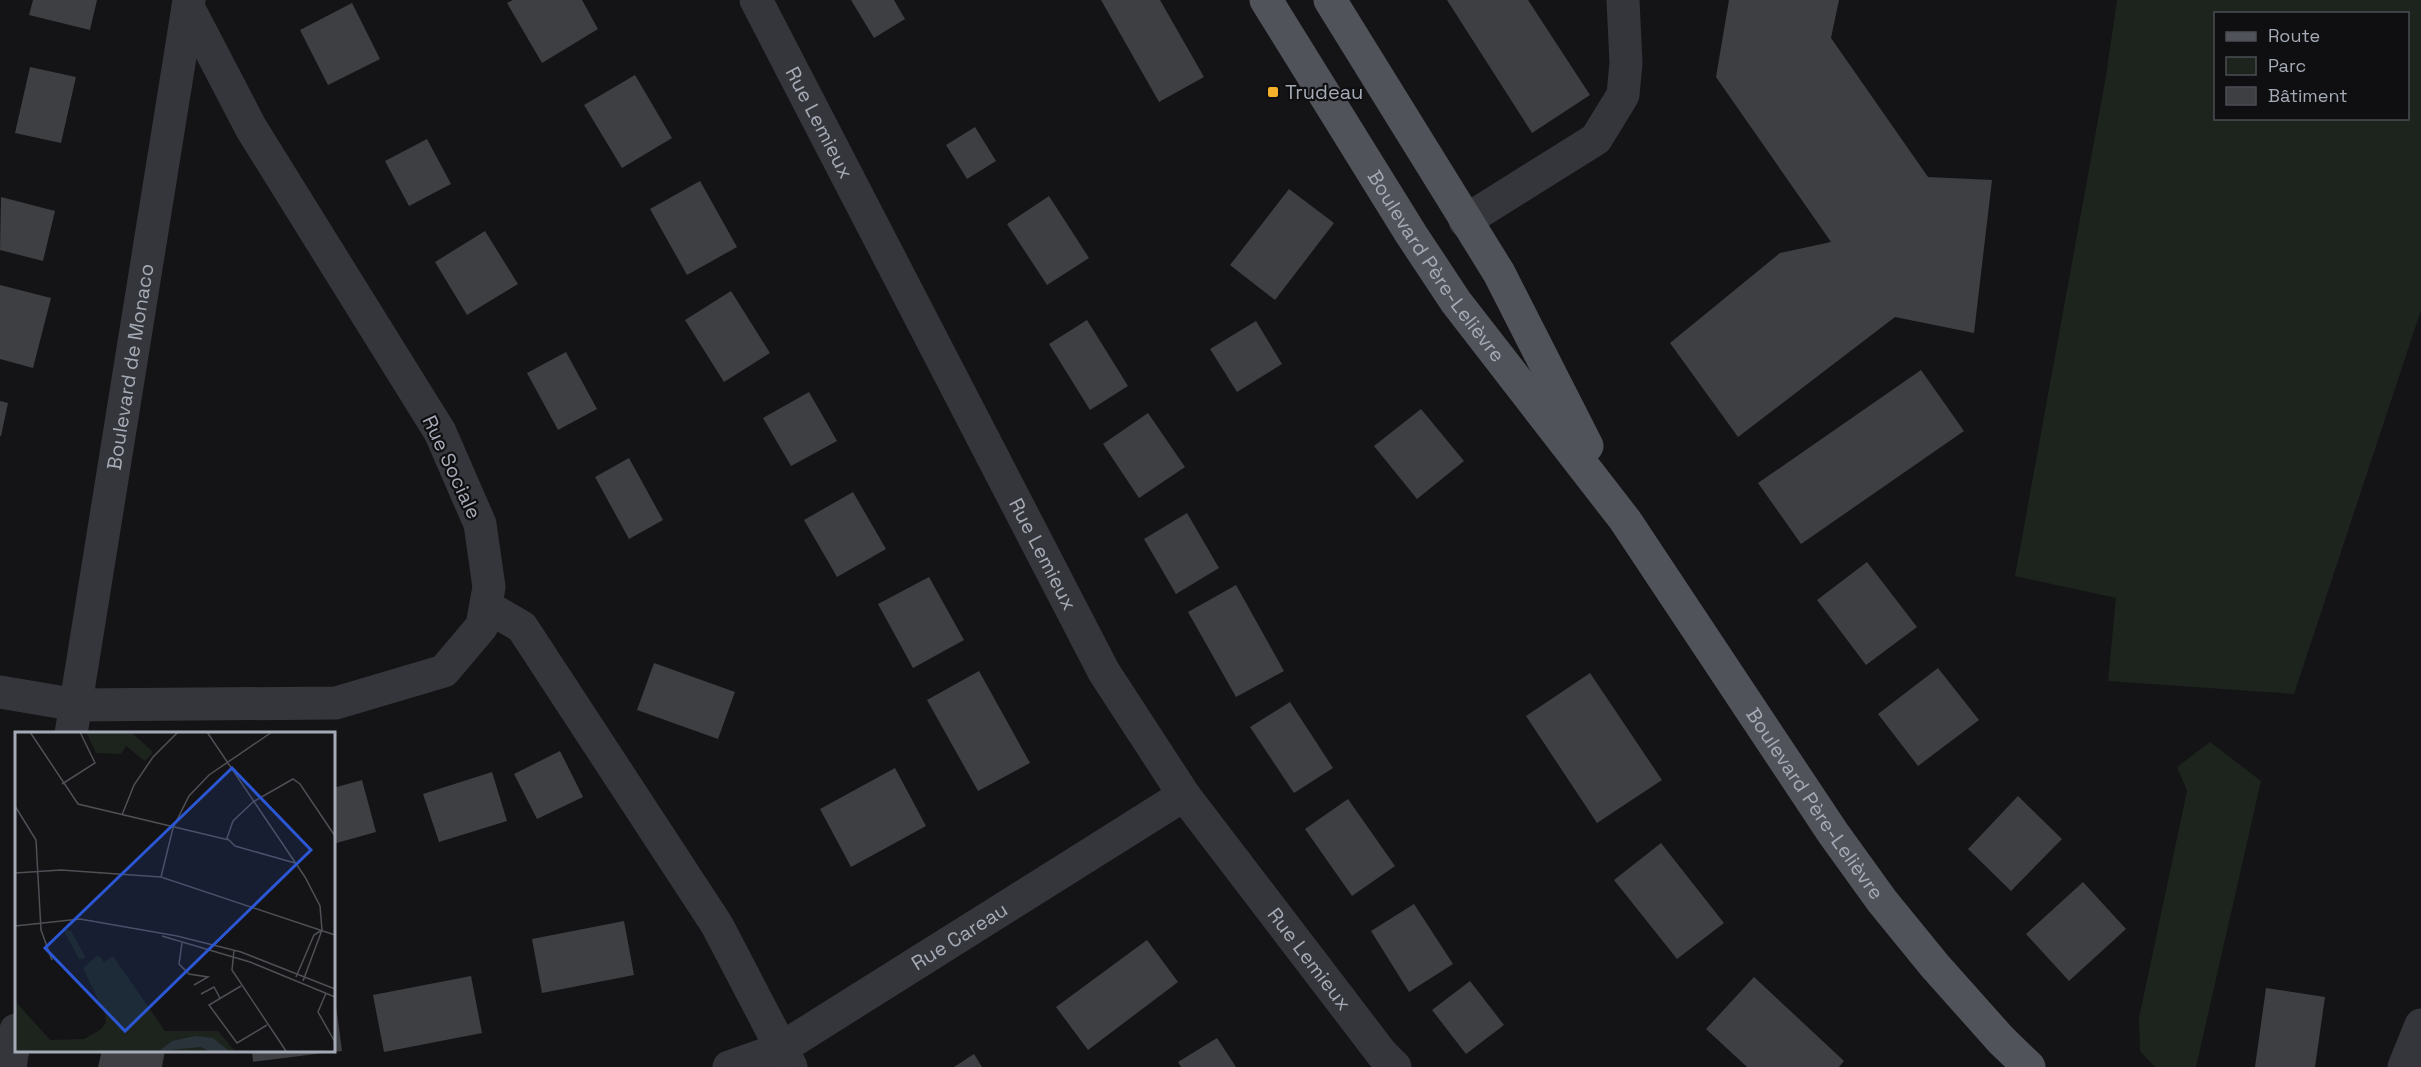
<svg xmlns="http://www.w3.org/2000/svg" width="2421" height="1067" font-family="'Space Grotesk',sans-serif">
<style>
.green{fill:#1c241d;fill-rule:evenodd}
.building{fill:#3e3f43}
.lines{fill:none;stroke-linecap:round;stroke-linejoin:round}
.minor{stroke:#35363b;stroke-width:33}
.major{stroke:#51535a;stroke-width:33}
.poi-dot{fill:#f5b02c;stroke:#0f0f11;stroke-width:2}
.labels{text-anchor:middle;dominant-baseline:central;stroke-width:4.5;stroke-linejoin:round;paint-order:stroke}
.poi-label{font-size:20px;fill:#a5abb6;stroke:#0f0f11;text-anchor:start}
.street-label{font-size:20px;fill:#a5abb6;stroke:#0f0f11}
.inset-road{fill:none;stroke:#4e5056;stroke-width:1.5}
.view{fill:#2b57d5;fill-opacity:0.15;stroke:#2b57d5;stroke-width:3}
.inset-edge{fill:none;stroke:#a5abb6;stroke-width:3}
</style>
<rect width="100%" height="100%" fill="#141416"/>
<!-- green -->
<path class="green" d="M2117,0h304v310l-127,384 -186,-13 8,-83 -101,-22 91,-500zM2216,14h192v104h-192z
M2210,742l51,39 -65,286h-41l-15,-16 -1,-33 48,-227 -10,-24z"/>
<!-- building -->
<path class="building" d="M33,0h64l-7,30 -61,-15z
M513,0h69l16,29 -56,34 -35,-60z
M851,0h43l11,19 -31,19z
M1101,0h59l44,77 -45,25z
M1447,0h81l62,95 -58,38z
M1729,0h110l-8,38 97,139 64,3 -18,153 -79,-16 -157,120 -68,-94 110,-90 51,-11 -115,-165z
M352,3l28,56 -52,26 -28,-55z
M30,67l46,10 -15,66 -46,-10z
M635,75l37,63 -50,30 -38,-63z
M975,127l21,34 -29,18 -21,-34z
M427,139l24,45 -42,22 -24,-45z
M700,181l37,66 -50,28 -37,-66z
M1289,189l45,34 -59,77 -45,-35z
M1049,196l40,62 -42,27 -40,-61z
M1,197l54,14 -12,50 -43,-11z
M485,231l33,53 -51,31 -32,-53z
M0,285l51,13 -18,70 -33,-9z
M731,291l39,62 -46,29 -39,-62z
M1087,320l41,66 -38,24 -41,-66z
M1256,321l26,43 -45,28 -27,-43z
M566,352l31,57 -39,21 -31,-57z
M1921,370l43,61 -163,113 -43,-61z
M809,392l28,49 -46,25 -28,-48z
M0,401l8,2 -7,33h-1z
M1421,409l43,52 -47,38 -43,-53z
M1148,413l37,54 -46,31 -36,-54z
M629,458l34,62 -34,19 -34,-62z
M853,492l33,57 -49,28 -33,-57z
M1187,513l32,55 -43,26 -32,-55z
M1867,562l50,65 -51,38 -49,-65z
M929,577l35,63 -51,28 -35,-64z
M1236,585l48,86 -48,26 -48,-85z
M654,663l81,29 -17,47 -81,-29z
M1938,668l41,52 -61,46 -40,-52z
M979,671l51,92 -52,28 -51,-91z
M1590,673l72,107 -65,43 -71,-107z
M1290,702l43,66 -39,25 -44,-66z
M560,751l23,46 -46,22 -23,-45z
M895,768l31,58 -75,41 -31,-58z
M492,772l15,49 -68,21 -16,-48z
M362,780l14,52 -43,12v-56z
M2018,796l44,43 -51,52 -43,-42z
M1348,799l47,67 -43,30 -47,-67z
M1661,843l63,80 -47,36 -63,-79z
M2083,882l43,47 -57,52 -43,-47z
M1414,904l39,60 -44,28 -38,-61z
M624,921l10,54 -92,18 -10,-54z
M1147,940l31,42 -90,68 -32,-43z
M471,976l11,57 -98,19 -11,-57z
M1754,977l90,84 -5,6h-92l-41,-38z
M1470,981l34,44 -38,29 -34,-44z
M2266,988l59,9 -10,70h-60z
M335,998l7,53 -9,1v-53z
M1217,1038l19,29h-55l-3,-5z
M102,1050h63l-3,17h-64z
M252,1050h80v2l-79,10z
M974,1054l8,13h-28z"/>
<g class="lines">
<!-- minor -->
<g class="minor">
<path id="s1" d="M756,0l348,672 80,123 198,259 13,13"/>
<path d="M1465,221l131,-82 27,-44 3,-32 -3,-63"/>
<path d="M486,606l36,21 195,298 74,142"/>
<path d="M0,692l77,13 259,-2 108,-32 38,-45 7,-39 -9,-63 -40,-92 -189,-304 -63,-121"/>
<path id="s2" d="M71,734l118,-733"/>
<path d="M10,1067l6,-37"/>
<path id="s3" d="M729,1067l51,-18 404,-254"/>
<path d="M2404,1067l17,-42"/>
</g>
<!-- major -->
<g class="major">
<path id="s4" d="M1266,0l145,234 45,68 169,218 208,313 49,68 53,65 66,74 28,27"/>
<path d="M1330,0l169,273 88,173"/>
</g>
</g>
<!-- markers -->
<rect class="poi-dot" x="1267" y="86" width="12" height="12" rx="3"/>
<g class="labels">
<!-- poi labels -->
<g class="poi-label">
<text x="1285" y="92">Trudeau</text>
</g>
<!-- street labels -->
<g class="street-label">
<text stroke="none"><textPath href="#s1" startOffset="138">Rue Lemieux</textPath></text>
<text stroke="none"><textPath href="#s4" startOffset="316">Boulevard Père-Lelièvre</textPath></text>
<text stroke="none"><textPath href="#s2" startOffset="372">Boulevard de Monaco</textPath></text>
<text transform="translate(452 467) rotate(65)">Rue Sociale</text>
<text stroke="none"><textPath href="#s1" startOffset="624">Rue Lemieux</textPath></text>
<text stroke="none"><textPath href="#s4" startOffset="974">Boulevard Père-Lelièvre</textPath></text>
<text stroke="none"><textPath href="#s3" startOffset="266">Rue Careau</textPath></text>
<text stroke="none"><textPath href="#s1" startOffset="1110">Rue Lemieux</textPath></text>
</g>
</g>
<!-- overview -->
<g transform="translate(15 732)">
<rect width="320" height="320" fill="#141416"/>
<path d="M71,0h45l22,20 -8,9 -19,-15 -5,8 -25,-1zM48,197l8,2 15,27 -7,1zM83,223l6,7 9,-6 52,75h53l17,20h-220v-50l35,39 34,-1 16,-9 6,-7 -1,-9 -22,-46z" fill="#1c241d"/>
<path d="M180,304l18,2 16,13h-20l-8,-4 -42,4 13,-10z" fill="#2a333a"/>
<path class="inset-road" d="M15,0l48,72 151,36M192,0l98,145 15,29 2,24 -19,51M47,52l33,-21 -15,-31M0,74l21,34 5,90 11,30M107,83l12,-30 19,-28 25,-25M280,131l-60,-17 -8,-8 6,-17 20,-19 40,-23 7,5 35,52M0,141l46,-3 100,7 174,58M146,145l12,-49 16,-32 20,-21 63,-43M0,194l65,-7 97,17 64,16 94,37M147,204l88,26 85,35M167,211l-3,21 10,10 19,3 -14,8M219,218l-2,20 54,81M281,245l18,-42 8,-5M226,254l-32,19 28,38 30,-18M311,261l-8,19 17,30M186,262l13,-7 6,11"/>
<path class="view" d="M217,36l79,82 -186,181 -80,-83z"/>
<rect width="320" height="320" class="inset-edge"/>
</g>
<!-- legend -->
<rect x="2214" y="12" width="195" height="108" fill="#0f0f11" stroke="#4b4d53" stroke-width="1.5"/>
<rect x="2226" y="32" width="30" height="9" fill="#51535a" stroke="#4b4d53" stroke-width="1.5"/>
<text x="2268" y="42" font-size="18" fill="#a5abb6">Route</text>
<rect x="2226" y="57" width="30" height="18" fill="#1c241d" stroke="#4b4d53" stroke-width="1.5"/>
<text x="2268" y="72" font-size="18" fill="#a5abb6">Parc</text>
<rect x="2226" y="87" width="30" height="18" fill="#3e3f43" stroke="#4b4d53" stroke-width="1.5"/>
<text x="2268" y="102" font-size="18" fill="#a5abb6">Bâtiment</text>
</svg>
